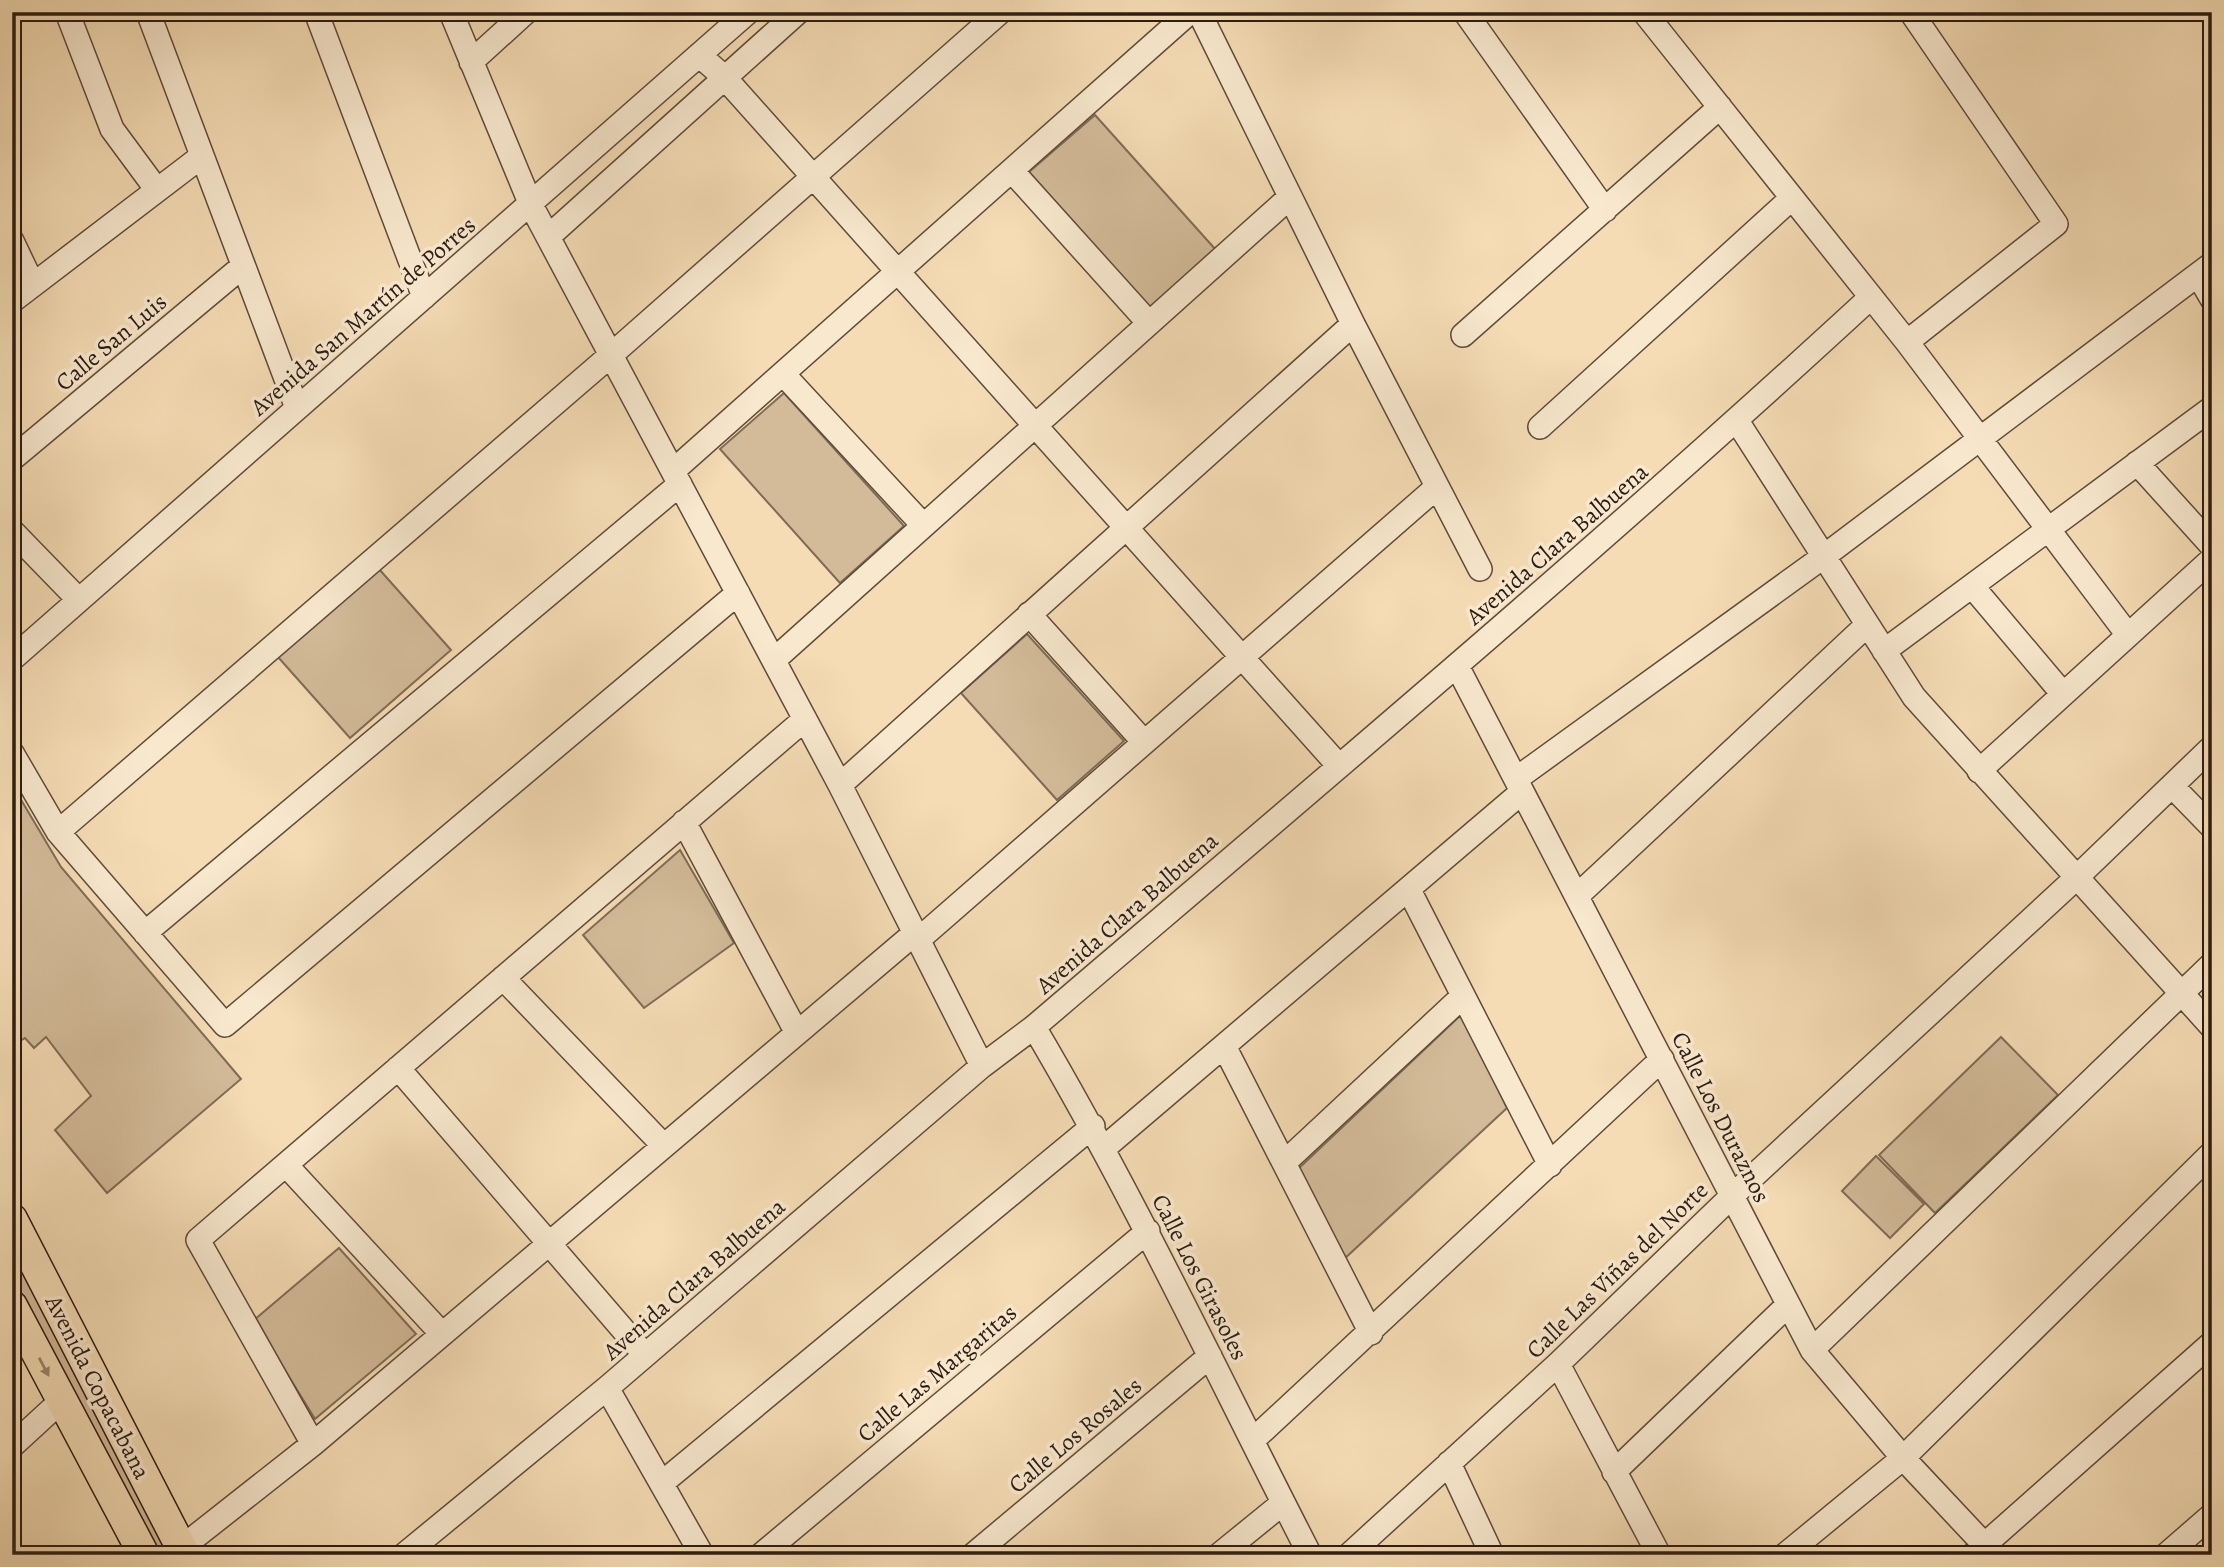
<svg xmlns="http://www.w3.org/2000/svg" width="2224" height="1567" font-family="Alegreya,serif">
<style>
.green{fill:#d3bb99;stroke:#7f6c56;stroke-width:2}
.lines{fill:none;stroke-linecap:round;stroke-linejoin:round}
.minor-casing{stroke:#5e4c3b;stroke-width:26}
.major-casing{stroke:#2b1c13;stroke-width:33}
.minor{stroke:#f8e8ce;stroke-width:23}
.major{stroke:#f5dcb4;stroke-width:30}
.oneway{fill:#9a866c}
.labels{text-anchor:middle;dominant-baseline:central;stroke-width:7;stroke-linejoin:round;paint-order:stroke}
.street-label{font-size:24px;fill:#2b1c13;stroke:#f8e8ce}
</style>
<rect width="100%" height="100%" fill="#f5dcb4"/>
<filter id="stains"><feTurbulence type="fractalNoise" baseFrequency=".00286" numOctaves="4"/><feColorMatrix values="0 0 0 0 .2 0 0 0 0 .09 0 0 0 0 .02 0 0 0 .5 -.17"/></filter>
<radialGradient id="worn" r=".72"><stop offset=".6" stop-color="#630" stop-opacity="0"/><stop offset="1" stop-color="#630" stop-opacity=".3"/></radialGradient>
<!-- green -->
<path class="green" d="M1095,115l121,135 -66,58 -121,-136z
M784,393l120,133 -64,57 -120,-134z
M379,569l72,81 -101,88 -72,-81z
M1027,634l97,107 -67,59 -96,-107z
M17,793l44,74 180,212 -134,114 -52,-63 36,-34 -45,-59 -12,11 -9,-10 -13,8v-250z
M680,850l54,93 -90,65 -61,-73z
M1462,1014l45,94 -164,152 -46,-90z
M2001,1037l57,58 -123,118 -56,-58z
M1876,1156l48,48 -34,34 -48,-47z
M339,1248l77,86 -101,85 -61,-99z
M12,1250l158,305h-16l-142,-277z"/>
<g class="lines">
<!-- minor casing -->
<g class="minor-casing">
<path id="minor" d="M67,12l45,117 45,61
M148,12l149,396
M316,12l108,285
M451,12l80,193 309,580 142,281
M1199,12l154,312 127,245
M1465,12l140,198
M1644,12l263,330 221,293
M699,55l25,22 615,689
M471,62l55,-50
M1012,171l136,151
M548,237l250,-225
M12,241l21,44
M2198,275l14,24
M12,301l190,-145
M1463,335l257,-228
M1907,342l149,-118 -145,-212
M784,375l139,150
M1737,421l177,276 298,330
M1540,427l252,-229
M12,459l231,-193
M2137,463l75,83
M673,471l517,-459
M12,531l67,69
M1972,586l91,108
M1029,614l115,128
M1884,651l328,-243
M12,659l736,-647
M774,660l516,-463
M1457,666l355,684 91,108 91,97
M12,753l46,79 167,193 513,-432
M1979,771l233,-212
M1516,779l307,-222 389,-293
M840,785l513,-461
M2172,786l40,41
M684,822l113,211
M58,832l553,-477 389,-343
M1409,890l141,275
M1577,896l290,-271
M145,933l535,-449
M918,940l519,-453
M503,978l161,168
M1034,1027c101,171 185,351 276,528
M1224,1046l147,287
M398,1068l247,287
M1104,1148l418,-356
M1285,1162l178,-166
M286,1165l156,169
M1812,1350l400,-386
M1558,1364l101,191
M607,1388l95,167
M1253,1440l409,-381
M313,1444l-115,-204 607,-521
M12,1446l49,-45
M1449,1463l43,92
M1614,1472l174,-167
M662,1483l431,-357
M181,1548l132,-104 602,-511
M404,1555l203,-167 375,-322 52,-39c282,-241 565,-479 837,-730
M761,1555l387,-324
M973,1555l237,-199
M1219,1555l64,-52
M1349,1555l209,-191 175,-169 342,-316 137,-132
M1785,1555l118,-97 309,-305
M1973,1555l239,-212
M2166,1555l46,-40"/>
</g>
<!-- major casing -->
<g class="major-casing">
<path id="major" d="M12,1219l173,336
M12,1306l132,249"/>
</g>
<!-- minor -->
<use href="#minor" class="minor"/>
<!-- major -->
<use href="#major" class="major"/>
</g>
<!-- one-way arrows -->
<defs><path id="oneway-solid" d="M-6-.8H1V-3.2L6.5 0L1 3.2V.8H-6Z" transform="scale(1.75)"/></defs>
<use class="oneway" href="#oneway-solid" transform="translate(44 1367) rotate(62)"/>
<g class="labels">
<!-- street labels -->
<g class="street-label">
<text transform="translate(363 316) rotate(-41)">Avenida San Martín de Porres</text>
<text transform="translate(111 342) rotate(-40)">Calle San Luis</text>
<text transform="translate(1557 544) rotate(-41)">Avenida Clara Balbuena</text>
<text transform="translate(1127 913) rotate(-41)">Avenida Clara Balbuena</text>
<text transform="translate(1721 1117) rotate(63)">Calle Los Duraznos</text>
<text transform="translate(1617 1270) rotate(-44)">Calle Las Viñas del Norte</text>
<text transform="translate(1200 1277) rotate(63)">Calle Los Girasoles</text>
<text transform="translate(694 1279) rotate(-41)">Avenida Clara Balbuena</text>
<text transform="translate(937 1373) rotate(-40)">Calle Las Margaritas</text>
<text transform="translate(98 1387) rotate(63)">Avenida Copacabana</text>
<text transform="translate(1075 1435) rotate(-40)">Calle Los Rosales</text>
</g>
</g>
<!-- margin -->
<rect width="2224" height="1567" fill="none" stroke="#f5dcb4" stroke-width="42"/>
<rect x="14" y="14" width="2196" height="1539" fill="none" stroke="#2b1c13" stroke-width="3.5"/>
<rect x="21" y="21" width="2182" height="1525" fill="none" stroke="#2b1c13" stroke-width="2"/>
<rect width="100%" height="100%" filter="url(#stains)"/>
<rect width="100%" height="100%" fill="url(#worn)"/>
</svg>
